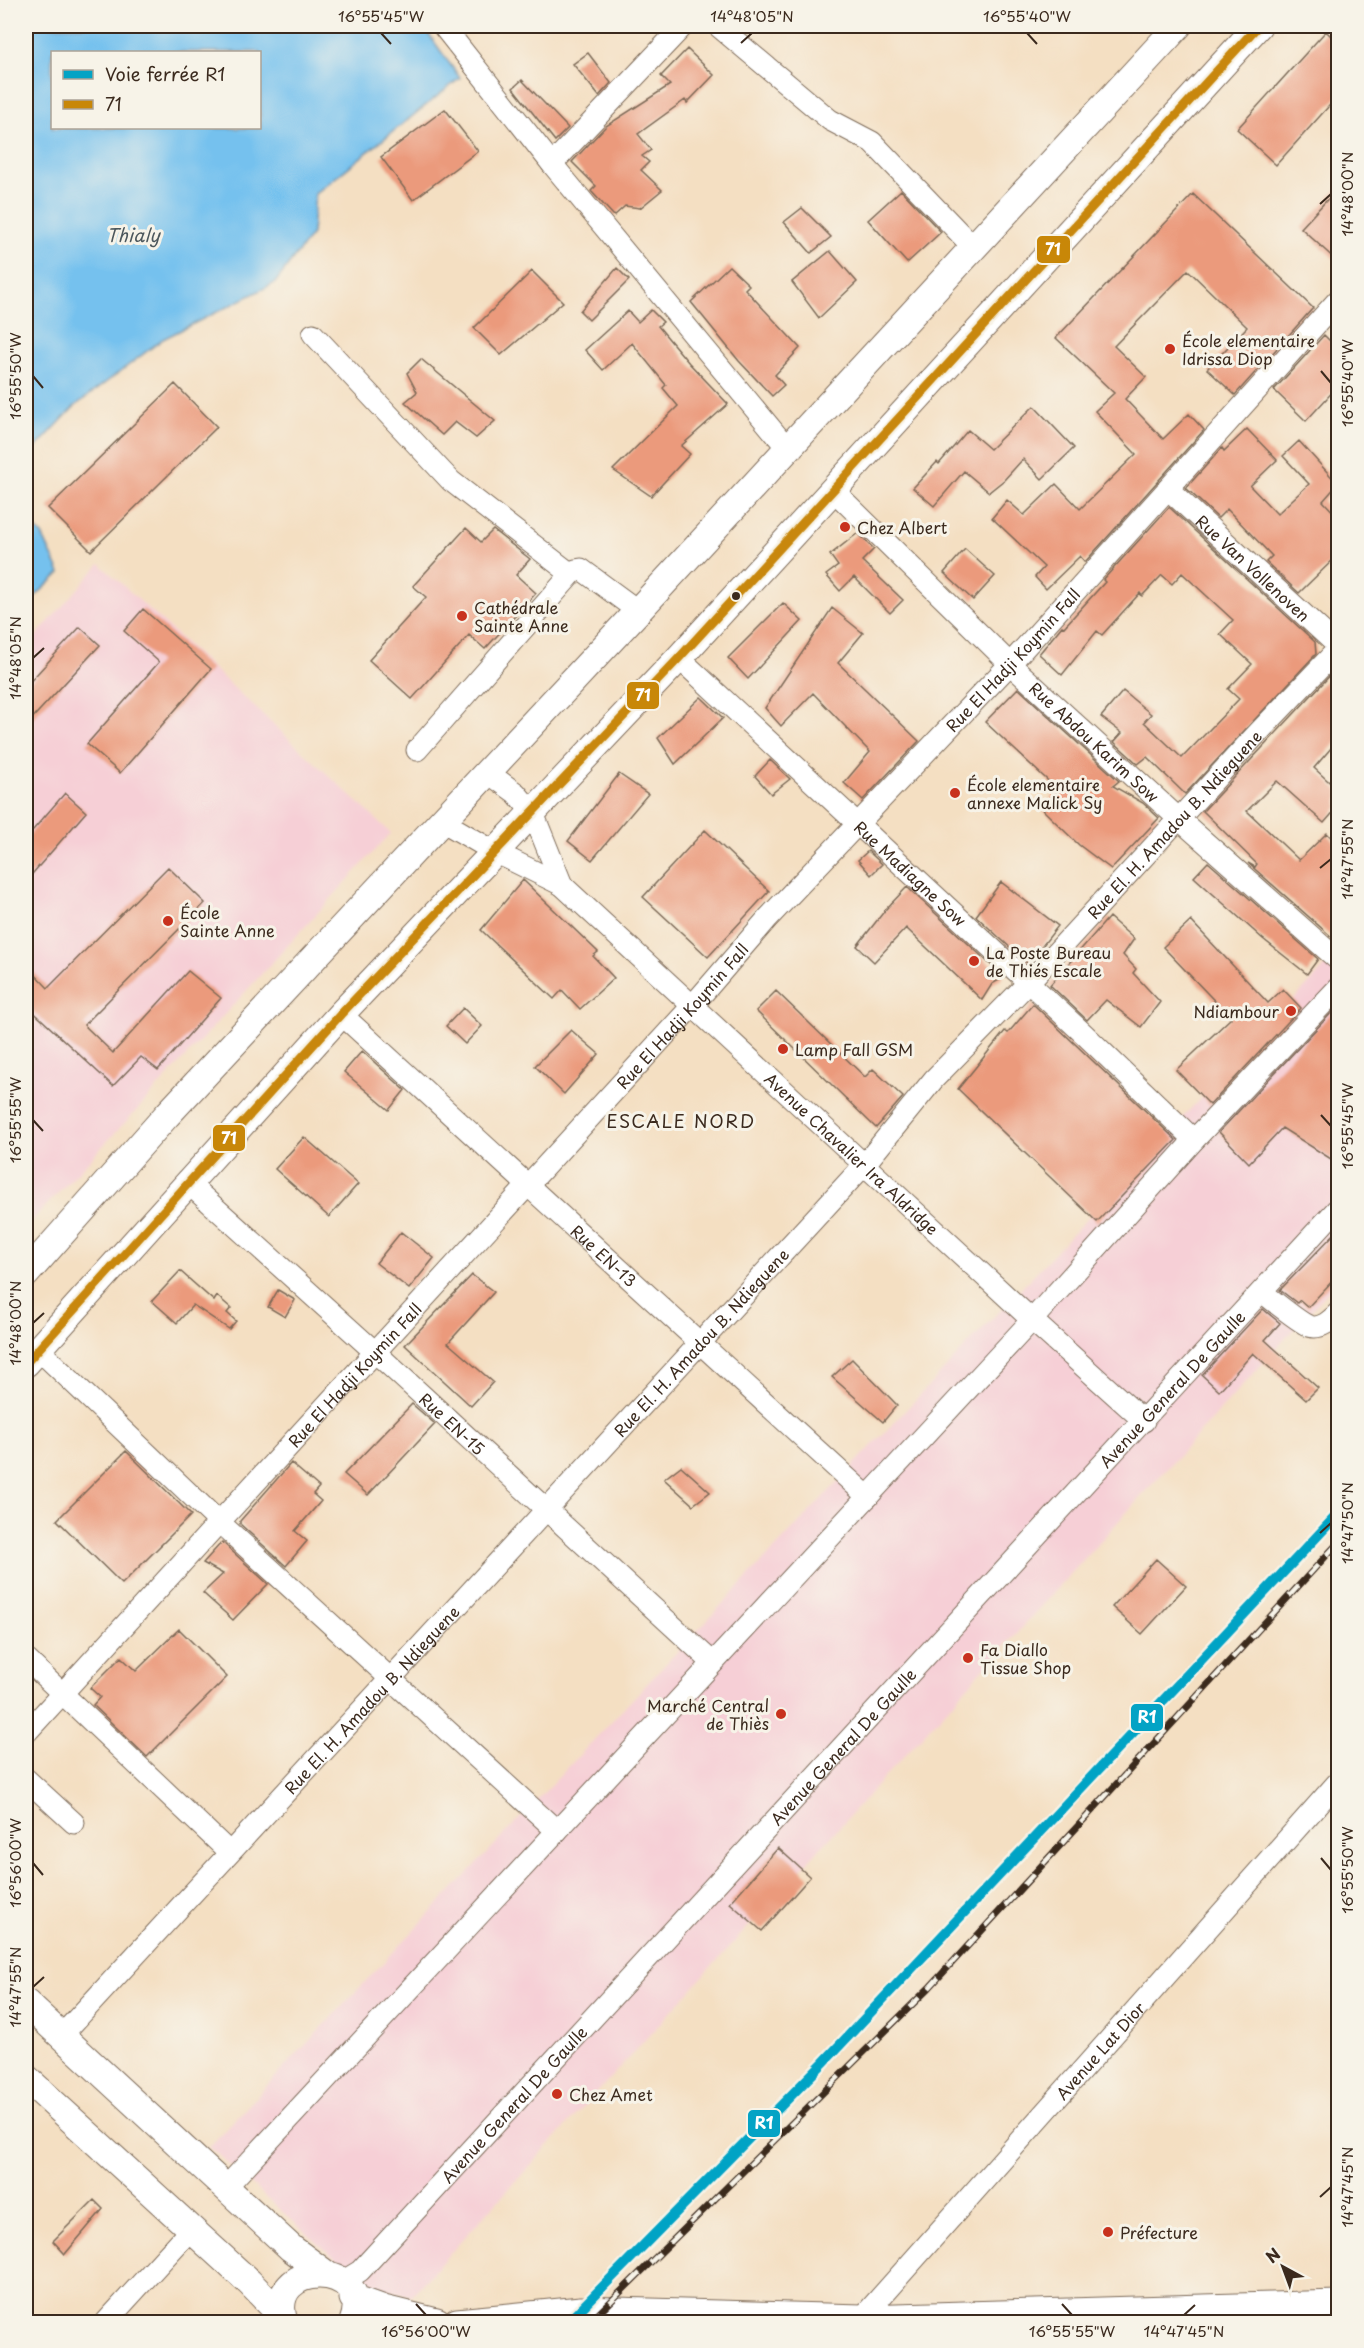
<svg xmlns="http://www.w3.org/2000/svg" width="1364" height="2348" font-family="'Playpen Sans',sans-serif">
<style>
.built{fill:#f6cfd6}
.water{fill:#75c1ee;stroke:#587686;stroke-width:1.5;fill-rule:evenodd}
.building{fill:#eb9a7c}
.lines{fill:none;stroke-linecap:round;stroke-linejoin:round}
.minor-casing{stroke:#7c6957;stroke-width:23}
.major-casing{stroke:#7c6957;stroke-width:29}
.minor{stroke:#fff;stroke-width:21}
.major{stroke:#fff;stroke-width:27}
.rail-casing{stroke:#3b2a1e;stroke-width:7}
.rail{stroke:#f7f3e8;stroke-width:4.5;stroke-dasharray:14;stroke-linecap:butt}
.bus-1-casing{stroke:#f7f3e8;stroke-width:14}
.bus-1{stroke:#c88708;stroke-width:9}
.rail-1-casing{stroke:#f7f3e8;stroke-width:15}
.rail-1{stroke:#03a3c5;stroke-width:10}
.ticks{fill:none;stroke:#3b2a1e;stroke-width:2}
.poi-dot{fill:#c8321e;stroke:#f7f3e8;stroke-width:2}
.bus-dot{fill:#3b2a1e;stroke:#f7f3e8;stroke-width:2}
.labels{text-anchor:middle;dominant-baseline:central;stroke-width:6;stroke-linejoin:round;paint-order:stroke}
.poi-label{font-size:16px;fill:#3b2a1e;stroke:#f7f3e8;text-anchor:start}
.street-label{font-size:16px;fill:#3b2a1e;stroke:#f7f3e8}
.water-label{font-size:18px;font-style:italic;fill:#4c575c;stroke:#f7f3e8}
.neighbourhood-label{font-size:18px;letter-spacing:1.5px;fill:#3b2a1e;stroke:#f7f3e8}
.line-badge{stroke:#f7f3e8;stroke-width:2}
.badge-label{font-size:16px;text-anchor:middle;font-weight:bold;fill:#fff}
.neatline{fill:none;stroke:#3b2a1e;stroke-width:2}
.ticks-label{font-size:15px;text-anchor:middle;fill:#3b2a1e}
</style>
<rect width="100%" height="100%" fill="#f7f3e8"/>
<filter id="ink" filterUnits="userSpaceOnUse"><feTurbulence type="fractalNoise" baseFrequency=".0167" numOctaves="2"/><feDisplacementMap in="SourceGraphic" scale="12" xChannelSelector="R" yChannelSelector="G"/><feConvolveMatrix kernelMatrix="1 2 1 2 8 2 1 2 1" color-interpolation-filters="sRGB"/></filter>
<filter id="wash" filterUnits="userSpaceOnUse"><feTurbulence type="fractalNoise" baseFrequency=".008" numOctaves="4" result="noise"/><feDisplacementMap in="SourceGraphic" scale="24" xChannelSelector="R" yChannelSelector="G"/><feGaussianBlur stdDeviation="1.35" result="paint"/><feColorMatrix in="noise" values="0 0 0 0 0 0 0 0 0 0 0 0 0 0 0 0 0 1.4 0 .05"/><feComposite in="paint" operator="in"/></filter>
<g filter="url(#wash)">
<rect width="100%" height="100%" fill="#f4dfc2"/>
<!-- built -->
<path class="built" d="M100,564l291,269 -254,277 -111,117v-580z
M1338,953v328l-927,1015 -47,-12 -155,-137z"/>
<!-- water -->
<path class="water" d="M26,26h397l37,52 -145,116 -3,40 -37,49 -112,56 -88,67 -49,52zM52,52h208v76h-208z
M26,520l16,15 18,38 -34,32z"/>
<g id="blocks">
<!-- building -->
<path class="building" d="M1326,31l12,12v53l-62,69 -39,-36z
M687,49l27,26 -27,28 -2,-3 -47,34 13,16 -9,6 7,6 -8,8 21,20 -22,18 -15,-2 -11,10 -23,-25 5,-5 -24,-24 34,-36 64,-41 -9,-9z
M588,53l23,30 -12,13 -26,-32z
M522,80l46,48 -13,13 -42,-53z
M445,109l33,42 -65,49 -32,-43z
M1338,188v74l-37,-34z
M901,190l40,42 -34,31 -39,-43z
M1193,194l120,114 -78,87 -28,-26 40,-42 -59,-57 -74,76 32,31 -21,22 38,40 26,-25 15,16 -119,132 -5,-6 -34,33 -11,-12 9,-10 -52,-49 15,-18 17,15 32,-31 24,25 56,-55 -41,-43 19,-18 -58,-55z
M802,208l29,29 -20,16 -27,-31z
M830,251l27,31 -38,36 -27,-36z
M729,266l20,19 -4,4 55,59 -25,27 9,10 -12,11 -33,-35 -48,-59z
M617,268l12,12 -40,40 -9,-9z
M532,271l31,31 -62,53 -27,-27z
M651,310l12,12 -5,4 31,37 39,41 -47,42 9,8 -39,42 -38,-26 65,-64 -15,-18 3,-3 -34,-42 -29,27 -18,-20 43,-39 10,11z
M1324,335l14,14v37l-32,35 -32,-31z
M421,359l74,62 -19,17 -21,-16 -13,13 -37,-33 12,-10 -10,-19z
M175,384l42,43 -126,124 -43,-43z
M1034,406l40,42 -32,31 -19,-20 -19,21 -15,12 -25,-21 -30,35 -21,-18 24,-26 2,2 29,-34 22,19z
M1247,429l30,31 -27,26 27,28 32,-30 -26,-28 16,-15 39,43 -15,17 15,16v38l-39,38 -33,-31 6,-6 -45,-47 -9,9 -32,-30 36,-40 2,3z
M1169,507l146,135 1,12 -131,140 -38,-37 -9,7 -24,-22 8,-9 -21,-16 22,-26 28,23 -7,8 38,36 57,-59 -11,-10 24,-25 -32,-30 13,-14 -51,-47 -10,11 -10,-9 -20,21 -2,-3 -38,42 -5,-4 -35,44 -23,-21 23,-28 2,1 41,-45 -2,-2z
M466,528l15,14 12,-12 37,29 -14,16 20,18 -51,56 -16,-14 -57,64 -43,-39 57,-63 -13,-11z
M858,533l16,16 -12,12 41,39 -13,13 -36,-36 -14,14 -14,-16 12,-9 -8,-11z
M965,549l30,27 -22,24 -29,-27z
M783,603l19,18 -54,58 -20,-21z
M832,608l31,25 -25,30 81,78 -56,59 -19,-17 26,-31 -57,-59 -32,33 -16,-18z
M143,609l68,60 -91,104 -33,-29 72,-82 -35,-31z
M80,627l20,18 -74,80v-39z
M1338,667v73l-24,28 24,22v17l-14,16 -47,-42 -30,30 52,49 28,-27 11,12v88l-4,6 -86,-76 7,4 2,-3 -54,-53z
M1018,688l101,93 -6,5 30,17 16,15 -48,51 -32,-24 -36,-35 15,-20 -73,-68z
M701,697l22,21 -48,46 -17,-26z
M770,760l20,19 -19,15 -16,-18z
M619,774l29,20 -56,66 -24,-19z
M65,793l21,19 -60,69v-43z
M705,830l64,61 -61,66 -65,-60z
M868,851l14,13 -11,11 -13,-15z
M1208,862l110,97 -11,15 -44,-35 -69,-62z
M168,867l37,36 -121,122 29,28 75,-82 33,27 -63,72 -17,-13 -28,29 -87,-81v-40l22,23z
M523,880l75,72 -5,4 21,22 -34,31 -18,-19 -8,9 -73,-69z
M1001,882l57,44 -30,38 -52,-48z
M907,887l97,90 -12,7 -10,16 -76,-72 -32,34 -17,-16 29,-37z
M1109,917l25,22 -11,16 13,14 -3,4 27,29 -19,25 -35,-27 -19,20 -37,-35z
M1191,921l77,82 15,-14 18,19 -91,97 -34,-35 55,-52 -68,-71z
M776,991l89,86 8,-8 30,28 -27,31 -120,-117z
M1033,1004l143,136 -79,82 -139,-133 47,-58 3,2z
M1338,1006v146l-7,7 -49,-31 -33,35 -30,-31z
M463,1008l19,18 -17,18 -19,-18z
M571,1030l28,24 -35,40 -29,-28z
M362,1051l43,39 -16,20 -45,-38z
M304,1137l54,47 -29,33 -54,-48z
M1338,1230v45l-30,32 -8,-7 -3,3 -17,-13z
M401,1232l33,26 -25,31 -33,-26z
M180,1271l34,30 3,-5 14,12 -4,5 9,8 -7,8 -36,-24 -16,18 -25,-22z
M472,1275l22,17 -46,51 45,39 -22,24 -66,-61z
M278,1290l17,10 -10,17 -17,-10z
M1263,1309l17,14 -15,17 53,48 -12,12 -53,-47 -34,38 -17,-16z
M852,1359l45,46 -14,17 -51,-45z
M412,1404l23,20 -67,71 -24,-21z
M126,1451l65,64 -69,69 -65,-64z
M291,1463l28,24 -6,7 8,7 -26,30 12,10 -21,25 -46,-42v-3z
M681,1466l29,26 -17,13 -29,-26z
M222,1542l46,42 -35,36 -30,-27 20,-19 -20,-11z
M1156,1559l30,27 -44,48 -30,-27z
M179,1629l48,48 -80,80 -54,-52 7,-8 -10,-9 31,-31 15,14z
M778,1848l32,29 -48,54 -32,-28z
M94,2200l9,9 -38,45 -12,-13z"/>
</g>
</g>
<g filter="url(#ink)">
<use href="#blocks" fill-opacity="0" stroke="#7c6957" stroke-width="1.5"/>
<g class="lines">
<!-- minor casing -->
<g class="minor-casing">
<g id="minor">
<path d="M443,26l109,138 236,285"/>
<path d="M718,26l112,94 42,22 100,104"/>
<path d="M552,164l131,-138"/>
<path d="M313,334l138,147 120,93"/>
<path id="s1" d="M1168,489l170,157"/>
<path id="s2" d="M833,490l177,174 170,156 158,140"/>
<path id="s3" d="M679,658l405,376 110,106"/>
<path d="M417,750l158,-180 6,-1 57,42"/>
<path d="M487,772l29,21 17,20 29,72"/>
<path id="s4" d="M442,821l53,31 67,33 470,435 112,101"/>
<path id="s5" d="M341,1014l527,483"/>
<path id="s6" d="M189,1184l186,168 338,311"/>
<path d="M1262,1292c9,7 38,31 47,34 12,4 22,-6 29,-13"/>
<path d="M39,1350l180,172 338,309"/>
<path d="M26,1659l203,193"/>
<path id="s7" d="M26,1733l667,-728 75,-87 242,-254 328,-364"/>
<path d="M26,1779l48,44"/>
<path id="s8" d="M61,2036l804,-872 69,-85 94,-96 225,-245 85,-89"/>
<path d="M226,2187l806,-867 162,-180 144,-152"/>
<path id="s9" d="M342,2282l18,-11 978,-1063"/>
<path id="s10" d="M862,2318l476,-536"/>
<path d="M106,2322l85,-93"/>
</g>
</g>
<!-- major casing -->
<g class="major-casing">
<path id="major" d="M26,1274l141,-159 471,-504 540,-585
M26,1363l315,-349 338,-356 579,-632
M26,2003l265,245 35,26
M26,2078l223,204 33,34
M353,2298l31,11 53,13
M284,2322c-20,-64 92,-61 69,0
M457,2322l124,-12 281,8 476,-14"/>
</g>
<!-- minor -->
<use href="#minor" class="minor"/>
<!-- major -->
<use href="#major" class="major"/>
<!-- rail casing -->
<g class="rail-casing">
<path id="rail" d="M590,2322l339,-334 409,-445"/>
</g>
<!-- rail -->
<use href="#rail" class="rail"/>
<!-- bus-1 casing -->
<g class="bus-1-casing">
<path id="bus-1" d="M26,1363l315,-349 338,-356 579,-632"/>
</g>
<!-- bus-1 -->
<use href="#bus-1" class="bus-1"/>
<!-- rail-1 casing -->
<g class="rail-1-casing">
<path id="rail-1" d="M568,2322l255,-259 515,-549"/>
</g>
<!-- rail-1 -->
<use href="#rail-1" class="rail-1"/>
</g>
</g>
<!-- ticks -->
<path class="ticks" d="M381,33l10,11M1027,33l10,11M741,43l11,-10M1320,204l11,-10M1321,371l10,12M33,376l10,12M33,658l11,-10M1320,868l11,-9M1321,1115l10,11M33,1120l10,11M33,1323l11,-10M1320,1533l11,-10M1321,1858l10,12M33,1863l10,12M33,1987l11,-10M1320,2197l11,-10M416,2304l10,11M1062,2304l10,11M1184,2315l11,-10"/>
<!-- markers -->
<g class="poi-dot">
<circle cx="1170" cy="349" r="6"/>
<circle cx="845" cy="527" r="6"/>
<circle cx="462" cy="616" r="6"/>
<circle cx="955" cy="793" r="6"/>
<circle cx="168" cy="921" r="6"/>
<circle cx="974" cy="961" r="6"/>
<circle cx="1291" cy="1011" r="6"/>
<circle cx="783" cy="1049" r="6"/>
<circle cx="968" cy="1658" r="6"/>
<circle cx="781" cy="1714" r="6"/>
<circle cx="557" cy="2094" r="6"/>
<circle cx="1108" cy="2232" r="6"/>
</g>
<circle class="bus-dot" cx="736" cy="596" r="5"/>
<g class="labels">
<!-- poi labels -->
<g class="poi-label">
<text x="1182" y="340">École elementaire<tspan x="1182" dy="18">Idrissa Diop</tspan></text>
<text x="857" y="527">Chez Albert</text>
<text x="474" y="607">Cathédrale<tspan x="474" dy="18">Sainte Anne</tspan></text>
<text x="967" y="784">École elementaire<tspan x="967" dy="18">annexe Malick Sy</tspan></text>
<text x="180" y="912">École<tspan x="180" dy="18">Sainte Anne</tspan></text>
<text x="986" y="952">La Poste Bureau<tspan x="986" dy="18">de Thiés Escale</tspan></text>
<text x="1279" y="1011" text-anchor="end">Ndiambour</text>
<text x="795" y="1049">Lamp Fall GSM</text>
<text x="980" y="1649">Fa Diallo<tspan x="980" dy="18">Tissue Shop</tspan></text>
<text x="769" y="1705" text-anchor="end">Marché Central<tspan x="769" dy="18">de Thiès</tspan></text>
<text x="569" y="2094">Chez Amet</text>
<text x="1120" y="2232">Préfecture</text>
</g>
<!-- street labels -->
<g class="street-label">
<text stroke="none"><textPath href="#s1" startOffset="116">Rue Van Vollenoven</textPath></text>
<text stroke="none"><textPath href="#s7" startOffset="1458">Rue El Hadji Koymin Fall</textPath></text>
<text stroke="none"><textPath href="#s2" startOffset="363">Rue Abdou Karim Sow</textPath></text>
<text stroke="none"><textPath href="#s8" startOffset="1646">Rue El. H. Amadou B. Ndieguene</textPath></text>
<text stroke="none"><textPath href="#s3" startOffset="316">Rue Madiagne Sow</textPath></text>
<text stroke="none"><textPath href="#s7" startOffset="972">Rue El Hadji Koymin Fall</textPath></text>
<text stroke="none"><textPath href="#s4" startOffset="531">Avenue Chavalier Ira Aldridge</textPath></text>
<text stroke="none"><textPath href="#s5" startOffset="357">Rue EN-13</textPath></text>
<text stroke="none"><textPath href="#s8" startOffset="944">Rue El. H. Amadou B. Ndieguene</textPath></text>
<text stroke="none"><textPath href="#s7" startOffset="486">Rue El Hadji Koymin Fall</textPath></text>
<text stroke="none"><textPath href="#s9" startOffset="1220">Avenue General De Gaulle</textPath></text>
<text stroke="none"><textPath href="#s6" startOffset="356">Rue EN-15</textPath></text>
<text stroke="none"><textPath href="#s8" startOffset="458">Rue El. H. Amadou B. Ndieguene</textPath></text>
<text stroke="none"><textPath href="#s9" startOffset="734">Avenue General De Gaulle</textPath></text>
<text stroke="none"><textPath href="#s10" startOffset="358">Avenue Lat Dior</textPath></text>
<text stroke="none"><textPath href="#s9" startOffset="248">Avenue General De Gaulle</textPath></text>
</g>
<!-- water labels -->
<g class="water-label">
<text x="133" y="234">Thialy</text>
</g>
<!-- neighbourhood labels -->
<g class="neighbourhood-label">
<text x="681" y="1120">ESCALE NORD</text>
</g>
</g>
<g class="line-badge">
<rect x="1036" y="235" width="35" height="29" rx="6" fill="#c88708"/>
<rect x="626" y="681" width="34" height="29" rx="6" fill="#c88708"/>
<rect x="212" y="1124" width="34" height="28" rx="6" fill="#c88708"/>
<rect x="1130" y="1703" width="34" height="29" rx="6" fill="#03a3c5"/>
<rect x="747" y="2109" width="34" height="29" rx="6" fill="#03a3c5"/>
</g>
<g class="badge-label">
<text x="1053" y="255">71</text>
<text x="643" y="701">71</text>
<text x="229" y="1144">71</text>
<text x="1147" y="1723">R1</text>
<text x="764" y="2129">R1</text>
</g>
<!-- margin -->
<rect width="1364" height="2348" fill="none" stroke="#f7f3e8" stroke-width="66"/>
<!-- legend -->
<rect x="51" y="51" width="210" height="78" fill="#f7f3e8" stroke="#aca397" stroke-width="1.5"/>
<rect x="63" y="70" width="30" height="9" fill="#03a3c5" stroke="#aca397" stroke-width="1.5"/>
<text x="105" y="81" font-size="18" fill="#3b2a1e">Voie ferrée R1</text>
<rect x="63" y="100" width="30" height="9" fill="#c88708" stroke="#aca397" stroke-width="1.5"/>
<text x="105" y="111" font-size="18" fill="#3b2a1e">71</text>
<!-- north arrow -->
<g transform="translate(1283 2267) rotate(319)" stroke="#f7f3e8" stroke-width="4.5" paint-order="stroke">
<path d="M0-4.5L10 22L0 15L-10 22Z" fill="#3b2a1e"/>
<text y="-9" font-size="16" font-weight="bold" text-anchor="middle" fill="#3b2a1e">N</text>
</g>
<rect x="33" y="33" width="1298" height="2282" class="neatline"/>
<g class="ticks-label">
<text x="381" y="22">16°55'45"W</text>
<text x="752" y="22">14°48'05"N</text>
<text x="1027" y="22">16°55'40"W</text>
<text transform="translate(1348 194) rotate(-90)" y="5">14°48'00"N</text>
<text transform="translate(16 376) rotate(-90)" y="5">16°55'50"W</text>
<text transform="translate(1348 383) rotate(-90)" y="5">16°55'40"W</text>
<text transform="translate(16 658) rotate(-90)" y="5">14°48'05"N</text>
<text transform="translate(1348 859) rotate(-90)" y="5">14°47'55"N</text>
<text transform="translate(16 1120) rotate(-90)" y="5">16°55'55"W</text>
<text transform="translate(1348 1126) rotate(-90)" y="5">16°55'45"W</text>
<text transform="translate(16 1323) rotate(-90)" y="5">14°48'00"N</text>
<text transform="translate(1348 1523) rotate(-90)" y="5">14°47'50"N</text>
<text transform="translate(16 1863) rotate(-90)" y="5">16°56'00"W</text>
<text transform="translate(1348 1870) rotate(-90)" y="5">16°55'50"W</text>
<text transform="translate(16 1987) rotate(-90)" y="5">14°47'55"N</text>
<text transform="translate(1348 2187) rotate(-90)" y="5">14°47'45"N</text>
<text x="426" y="2337">16°56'00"W</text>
<text x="1072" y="2337">16°55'55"W</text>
<text x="1184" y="2337">14°47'45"N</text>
</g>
</svg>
